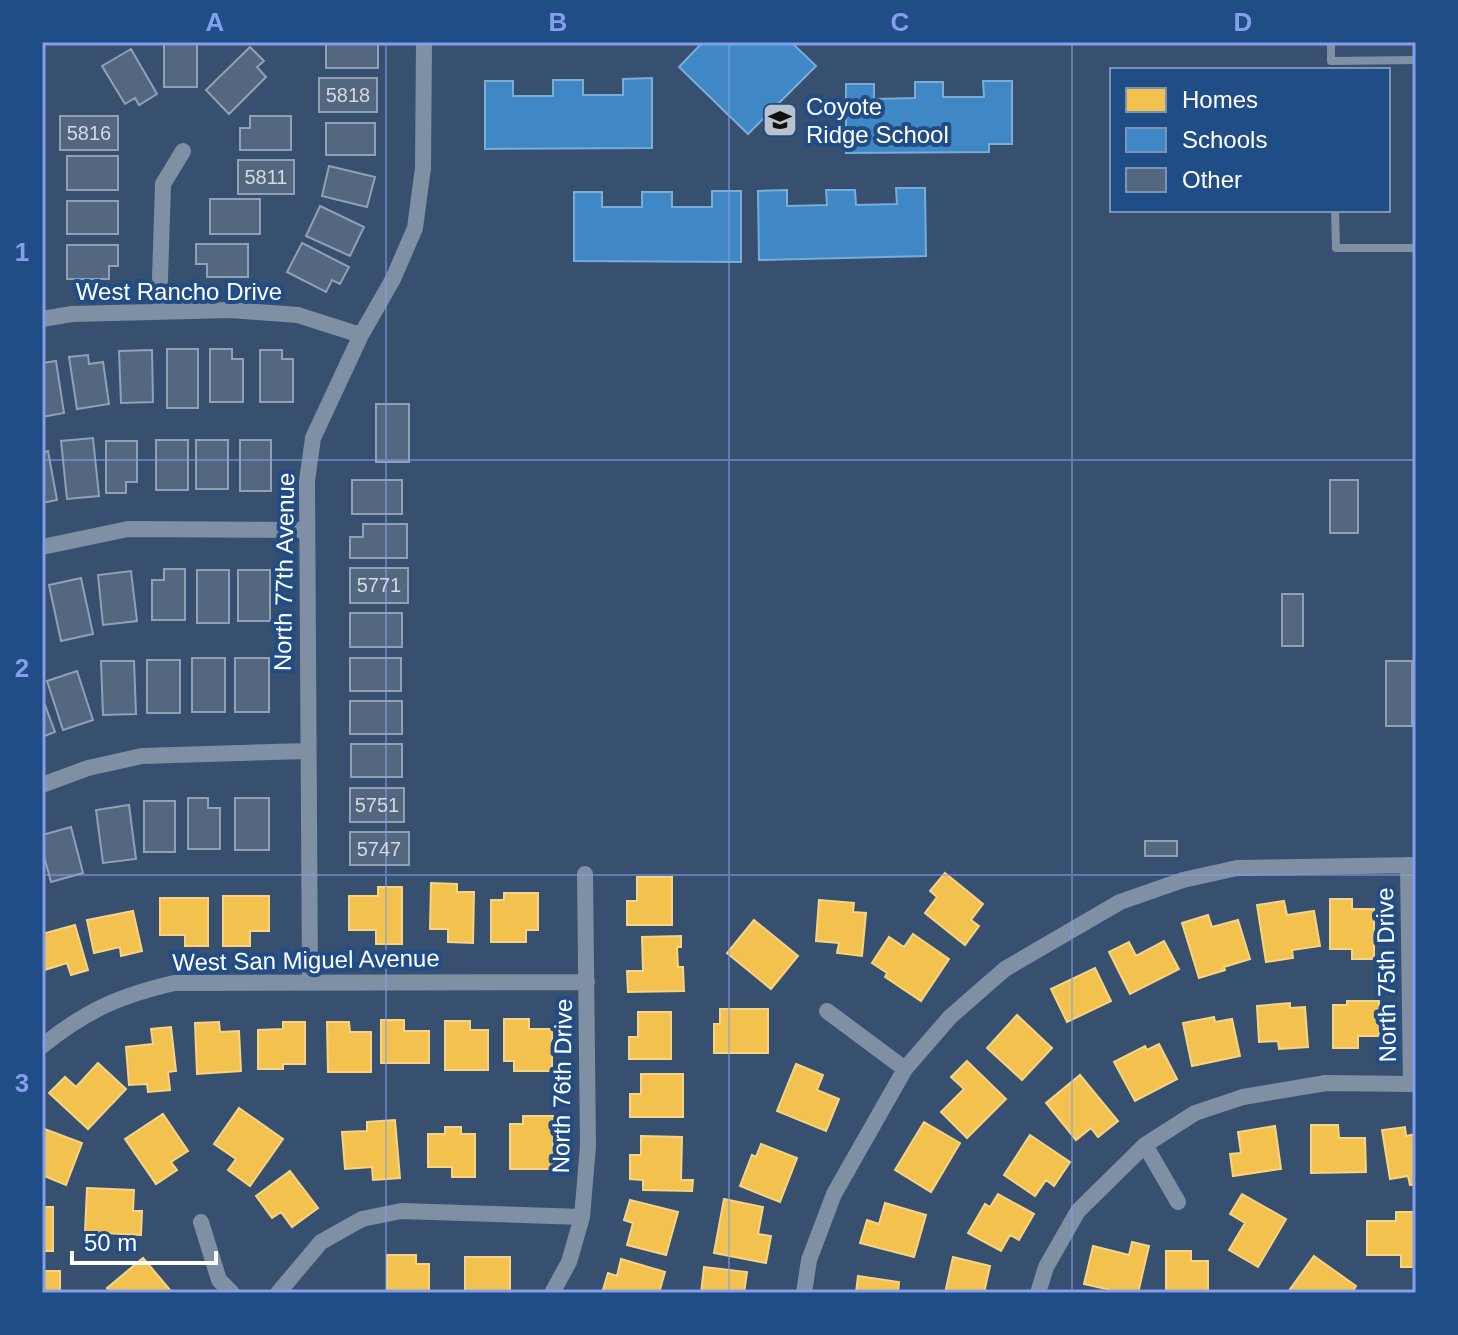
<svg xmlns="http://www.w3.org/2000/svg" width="1458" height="1335" font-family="Helvetica,sans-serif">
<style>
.homes{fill:#f2c14e;stroke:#f6d483;stroke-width:2}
.schools{fill:#3f88c5;stroke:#79acd6;stroke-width:2}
.building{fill:#546780;stroke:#92a0b3;stroke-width:2}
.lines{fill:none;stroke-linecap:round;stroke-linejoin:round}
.lane{stroke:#7f90a5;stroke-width:8}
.street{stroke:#7f90a5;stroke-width:16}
.grid{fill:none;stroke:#839eea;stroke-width:2;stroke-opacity:0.55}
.labels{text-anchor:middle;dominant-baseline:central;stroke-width:8;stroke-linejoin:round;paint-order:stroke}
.number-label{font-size:20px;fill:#d4d9df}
.poi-label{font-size:24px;fill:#fff;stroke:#214d86;text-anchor:start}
.street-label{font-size:24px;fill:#fff;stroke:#214d86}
.neatline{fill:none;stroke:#839eea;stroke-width:3}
.grid-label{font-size:26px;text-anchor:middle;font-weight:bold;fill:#839eea}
</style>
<rect width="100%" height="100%" fill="#38506f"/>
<!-- homes -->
<path class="homes" d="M945,873l38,31 -12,16 8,6 -14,19 -40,-32 12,-16 -7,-6z
M637,877h35v48h-45v-24h10z
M431,883l26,1v8h17l-1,51 -25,-1v-13h-18z
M378,887h24v57h-26v-14h-27v-34h29z
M504,893h34v37h-12v12h-35v-42h13z
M223,896h46v35h-19v15h-27z
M160,898h48v48h-23v-11h-25z
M1330,899h22v10h22v50h-22v-10h-22z
M819,900l35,3 -1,9 13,1 -4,43 -25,-3 2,-10 -23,-2z
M1284,901l3,14 27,-4 6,35 -28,4 1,8 -27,4 -9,-57z
M133,911l9,40 -21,5 -1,-9 -26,6 -7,-33z
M1208,915l4,12 26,-7 12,39 -26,8 1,3 -26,8 -17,-55z
M754,920l44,36 -27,33 -44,-36z
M75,925l13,45 -17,5 -4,-12 -25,8v-37z
M913,934l36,25 -28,42 -36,-24 2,-4 -15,-10 17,-26 15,10z
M681,936v11h-4l1,20h5l1,24 -56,1 -1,-21h16l-1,-34z
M1164,941l15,28 -49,25 -21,-42 20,-10 7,14z
M1095,968l16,33 -44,21 -16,-33z
M1347,1001h32v35h-21v12h-25v-43h14z
M1290,1003v5l15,-1 3,40 -29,2 -1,-8 -19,1 -2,-36z
M720,1009h48v44h-54v-29h6z
M638,1012h33v47h-42v-22h9z
M1017,1015l35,33 -30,32 -35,-32z
M1214,1017l1,5 17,-3 8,37 -48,10 -9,-43z
M504,1019h25v10h23v42h-38v-10h-10z
M381,1020h23v11h25v32h-48z
M445,1021h25v9h18v40h-43z
M219,1022l1,10 19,-1 2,40 -44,3 -2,-51z
M283,1022h22v42h-22v5h-25v-39l25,-1z
M327,1022h22l1,10h21v40h-43z
M171,1027l5,44 -8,1 2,18 -22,2 -1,-8 -18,1 -3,-38 27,-3 -2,-15z
M1159,1044l18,35 -42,22 -21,-39 31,-16 2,4z
M967,1061l39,38 -39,39 -26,-26 23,-23 -13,-12z
M98,1063l28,26 -38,40 -39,-36 16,-16 11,10z
M796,1064l27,11 -6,15 22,9 -13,32 -49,-20z
M641,1074h42v43h-53v-23h11z
M1080,1075l38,46 -20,16 -7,-9 -15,12 -30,-37z
M239,1108l44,31 -33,47 -22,-16 8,-11 -22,-15z
M163,1114l25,37 -17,11 6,8 -21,14 -31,-45z
M523,1116h30v53h-43v-45h13z
M395,1120l5,58 -27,2 -1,-13 -27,2 -3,-37 25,-1v-9z
M924,1122l36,21 -29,49 -36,-22z
M1311,1125h27l1,13h26l1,34 -55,1z
M1275,1126l6,43 -48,7 -3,-22 11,-1 -3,-21z
M445,1127h16v7h14v43h-23v-10h-24v-33h17z
M1405,1127l1,9 10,-2v50l-6,1 -2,-9 -18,3 -8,-49z
M42,1128l40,15 -16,42 -24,-10z
M1030,1135l40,27 -16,24 -8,-6 -11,16 -31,-21z
M641,1136l41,1 -1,43h12l-1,11 -49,-1v-10l-13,-1v-24h11z
M761,1144l36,14 -17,44 -40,-16 12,-31 4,2z
M290,1171l28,37 -26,19 -11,-15 -9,6 -16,-22z
M87,1188l47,2 -1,21h9l-1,24 -56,-3z
M998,1194l36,20 -15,26 -9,-5 -9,16 -33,-18 17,-29 5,3z
M1242,1194l44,25 -28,48 -29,-17 16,-27 -15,-9z
M724,1199l39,8 -5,27 13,2 -5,27 -52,-10z
M630,1200l48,12 -12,43 -39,-10 6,-22 -9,-3z
M885,1203l41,12 -12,42 -54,-14 7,-23 12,4z
M42,1207h11v44h-11z
M1396,1212h20v55h-15v-12h-34v-34h29z
M1132,1242l17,4 -11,47h-14l-40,-9 9,-38 36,9z
M1166,1251h25v10h17v32h-42z
M387,1255h29v9h13v29h-42z
M1314,1256l42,30 -4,7 -64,-1z
M465,1257h45v36h-45z
M953,1257l37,9 -6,27h-39z
M143,1258l28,33 -59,2 -5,-5z
M621,1259l44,13 -6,21h-57l6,-20 9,3z
M704,1267l43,5 -3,21h-43z
M42,1271h18v22h-18z
M858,1276l41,6 -1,11h-42z"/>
<!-- schools -->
<path class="schools" d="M703,42h88l25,24 -68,68 -69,-67z
M652,78v70l-167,1v-68h28v15h40v-16h30v15h40v-16z
M983,81h29v63h-23v8l-143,1v-69h28v15l41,-1v-16h28v15h41z
M896,188h29l1,68 -167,4 -1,-69 29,-1v16l40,-1 -1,-15h29l1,15 41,-1z
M712,191h29v71l-167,-1v-69h28v15h40v-15h30v15h40z"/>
<!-- building -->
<path class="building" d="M164,42h33v45h-33z
M326,42h52v26h-52z
M250,47l14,14 -7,6 9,10 -37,37 -23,-24z
M131,49l26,45 -18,11 -4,-7 -10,6 -23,-38z
M319,78h58v34h-58z
M60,116h58v34h-58z
M250,116h41v34h-51v-22h10z
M326,123h49v32h-49z
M67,156h51v34h-51z
M238,160h56v34h-56z
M329,166l46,11 -8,30 -45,-11z
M210,199h50v35h-50z
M67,201h51v33h-51z
M320,206l44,21 -14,29 -44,-20z
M302,243l47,24 -9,17 -8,-4 -6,12 -39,-20z
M196,244h52v33h-41v-13h-11z
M67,245h51v21h-9v13h-42z
M167,349h31v59h-31z
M210,349h22v10h11v43h-33z
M152,350l1,52 -32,1 -2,-52z
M260,350h22v9h11v43h-33z
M88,355l1,9 14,-2 6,42 -32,5 -8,-52z
M56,361l8,52 -22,4v-54z
M376,404h33v58h-33z
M93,438l6,58 -32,3 -6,-58z
M156,440h32v50h-32z
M196,440h32v49h-32z
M240,440h31v51h-31z
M106,441h31v41h-11v11h-20z
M48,451l9,49 -15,3v-50z
M352,480h50v34h-50z
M1330,480h28v53h-28z
M363,524h44v34h-57v-21h13z
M350,568h58v35h-58z
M164,569h21v51h-33v-40h12z
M197,570h32v53h-32z
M238,570h32v51h-32z
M131,571l6,50 -34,4 -5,-50z
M81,578l12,56 -32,7 -12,-56z
M1282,594h21v52h-21z
M350,613h52v34h-52z
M192,658h33v54h-33z
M235,658h34v54h-34z
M350,658h51v33h-51z
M147,660h33v53h-33z
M101,661h33l2,53 -33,1z
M1386,661h26v65h-26z
M77,671l16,49 -30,10 -16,-49z
M42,697l13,35 -13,5z
M350,701h52v33h-52z
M351,744h51v33h-51z
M350,788h54v34h-54z
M188,798h20v10h12v41h-32z
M235,798h34v52h-34z
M144,801h31v51h-31z
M129,805l7,54 -33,4 -7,-53z
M71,827l12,46 -32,9 -9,-33v-14z
M350,832h59v33h-59z
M1145,841h32v15h-32z"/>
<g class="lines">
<!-- lane -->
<path class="lane" d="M1331,42v19l85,-1
M1335,210l1,38h80"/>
<!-- street -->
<path class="street" d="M159,310l4,-126 20,-33
M42,319l30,-5 159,-4 67,5 63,20
M42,547l86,-18 177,1
M42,785l46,-17 54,-12 165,-5
M310,983l-3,-502 6,-43 48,-103 32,-56 22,-51 8,-60 1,-126
M827,1011l78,58
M42,1046c45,-36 77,-50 132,-63l413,-1
M1145,1145l33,57
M201,1222l18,58 13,13
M278,1293l43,-51 41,-23 39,-8 181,6
M552,1293l17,-31 13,-45 6,-71 -3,-272
M804,1293l5,-33 25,-66 71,-125 45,-52 55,-48 115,-67 63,-22 54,-12 179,-3
M1038,1293l8,-26 32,-56 67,-66 50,-32 48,-16 83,-14 85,1 -3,-219"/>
</g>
<!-- grid -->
<path class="grid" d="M386,42v1251M729,42v1251M1072,42v1251M42,460h1374M42,875h1374"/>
<!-- icons -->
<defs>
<g id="school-square" transform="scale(1.8)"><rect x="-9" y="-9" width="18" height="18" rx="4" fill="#b9c2cd" stroke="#214d86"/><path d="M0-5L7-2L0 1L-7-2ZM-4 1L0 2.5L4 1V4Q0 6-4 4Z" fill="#111"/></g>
</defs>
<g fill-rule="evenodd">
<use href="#school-square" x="780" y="120"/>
</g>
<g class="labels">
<!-- number labels -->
<g class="number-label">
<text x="348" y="95">5818</text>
<text x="89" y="133">5816</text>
<text x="266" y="177">5811</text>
<text x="379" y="585">5771</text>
<text x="377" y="805">5751</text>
<text x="379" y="849">5747</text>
</g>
<!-- poi labels -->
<g class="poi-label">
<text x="806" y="106">Coyote<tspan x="806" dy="28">Ridge School</tspan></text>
</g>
<!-- street labels -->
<g class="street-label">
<text x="179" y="291">West Rancho Drive</text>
<text transform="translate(284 572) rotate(-89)">North 77th Avenue</text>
<text transform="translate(306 960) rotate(-1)">West San Miguel Avenue</text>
<text transform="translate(1386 975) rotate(-91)">North 75th Drive</text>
<text transform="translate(562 1086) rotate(-89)">North 76th Drive</text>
</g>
</g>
<!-- border -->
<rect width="1458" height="1335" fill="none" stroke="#214d86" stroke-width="88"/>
<!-- legend -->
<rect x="1110" y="68" width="280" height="144" fill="#214d86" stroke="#7a94b6" stroke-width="2"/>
<rect x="1126" y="88" width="40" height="24" fill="#f2c14e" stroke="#7a94b6" stroke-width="2"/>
<text x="1182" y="108" font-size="24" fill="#ffffff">Homes</text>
<rect x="1126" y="128" width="40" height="24" fill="#3f88c5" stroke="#7a94b6" stroke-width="2"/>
<text x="1182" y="148" font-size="24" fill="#ffffff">Schools</text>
<rect x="1126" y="168" width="40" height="24" fill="#546780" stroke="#7a94b6" stroke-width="2"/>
<text x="1182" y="188" font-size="24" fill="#ffffff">Other</text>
<!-- scale -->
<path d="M72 1251v12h144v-12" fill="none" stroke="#ffffff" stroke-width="4"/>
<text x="84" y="1251" font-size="24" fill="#ffffff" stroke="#214d86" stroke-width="6" paint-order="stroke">50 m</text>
<rect x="44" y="44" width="1370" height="1247" class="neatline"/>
<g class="grid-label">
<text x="215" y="31">A</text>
<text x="558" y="31">B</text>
<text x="900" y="31">C</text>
<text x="1243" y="31">D</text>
<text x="22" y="261">1</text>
<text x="22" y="677">2</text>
<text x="22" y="1092">3</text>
</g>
</svg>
